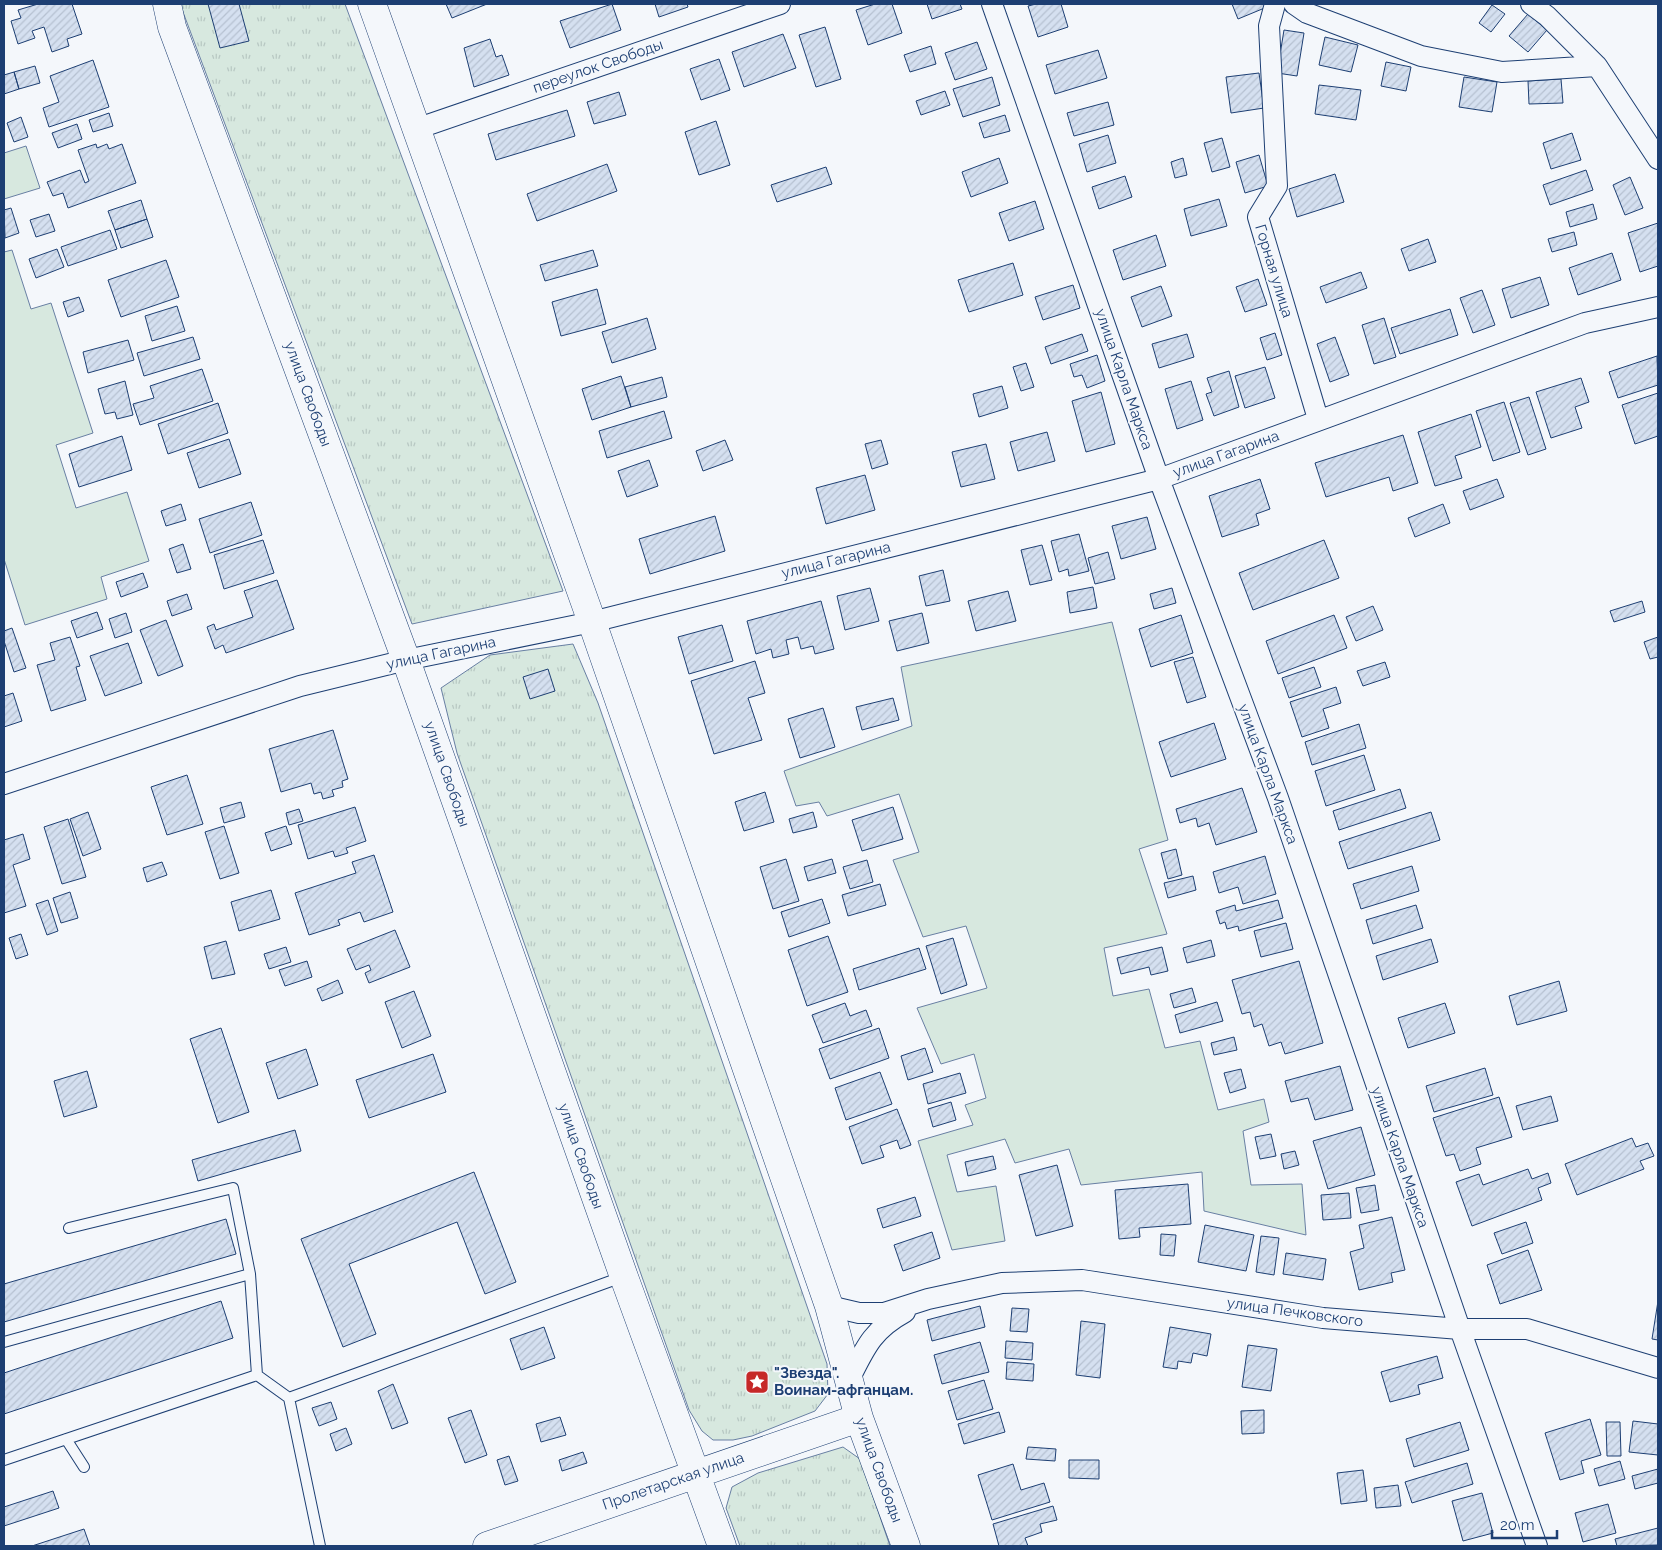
<svg xmlns="http://www.w3.org/2000/svg" width="1662" height="1550" font-family="Raleway,sans-serif">
<style>
.grass{fill:url(#grass-tufts);stroke:#687fa3}
.garden{fill:#d7e8df;stroke:#687fa3}
.building{fill:url(#building-hatch);stroke:#1d3f73}
.lines{fill:none;stroke-linecap:round;stroke-linejoin:round}
.lane-casing{stroke:#1d3f73;stroke-width:12}
.street-casing{stroke:#1d3f73;stroke-width:22}
.secondary-casing{stroke:#1d3f73;stroke-width:29}
.lane{stroke:#f4f7fb;stroke-width:10}
.street{stroke:#f4f7fb;stroke-width:20}
.secondary{stroke:#f4f7fb;stroke-width:28}
.labels{text-anchor:middle;dominant-baseline:central;stroke-width:4;stroke-linejoin:round;paint-order:stroke}
.street-label{font-size:15px;fill:#1d3f73;stroke:#f4f7fb}
.poi-label{font-size:15px;font-weight:bold;fill:#1d3f73;stroke:#f4f7fb;text-anchor:start}
</style>
<defs>
<pattern id="grass-tufts" width="24" height="20" patternUnits="userSpaceOnUse" patternTransform="scale(1.25)"><rect width="24" height="20" fill="#d7e8df"/><path d="M3 7l-1-3M5 7V3M7 7l1-3M15 17l-1-3M17 17v-4M19 17l1-3" fill="none" stroke="#b8c8c3"/></pattern>
<pattern id="building-hatch" width="6" height="6" patternUnits="userSpaceOnUse" patternTransform="scale(1.25)"><rect width="6" height="6" fill="#d5e0f0"/><path d="M-1 1l2-2M0 6l6-6M5 7l2-2" fill="none" stroke="#b6c1d1"/></pattern>
</defs>
<rect width="100%" height="100%" fill="#f4f7fb"/>
<!-- grass -->
<path class="grass" d="M180,4h165l218,587 -151,33z
M573,644l25,59 229,661 1,30 -13,17 -63,25 -19,4h-20l-11,-9 -13,-21 -232,-657 -16,-65 49,-33z
M843,1447l17,12 30,87h-150l-14,-38 6,-21 26,-14z"/>
<!-- garden -->
<path class="garden" d="M26,146l14,42 -36,11v-46z
M12,250l19,59 20,-6 42,130 -37,12 20,63 51,-16 22,69 -48,16 6,22 -82,26 -21,-66v-307z
M1112,622l56,218 -29,9 28,85 -63,14 9,48 36,-7 16,59 35,-7 18,69 46,-11 5,23 -26,9 8,54 51,-1 4,51 -102,-24 -2,-39 -121,13 -12,-36 -54,14 -10,-24 -58,16 10,37 39,-6 9,55 -53,9 -34,-109 55,-16 -8,-20 21,-7 -12,-44 -33,10 -24,-56 70,-20 -21,-62 -43,11 -30,-77 26,-8 -20,-58 -72,22 -8,-14 -23,4 -12,-35 128,-45 -11,-59z"/>
<!-- building -->
<path class="building" d="M38,4h34l10,30 -15,5 2,7 -17,6 -8,-25 -12,4 3,7 -17,6 -7,-23 10,-3 -3,-8z
M208,4h31l10,37 -29,7z
M446,4h41l-35,14z
M612,4l9,26 -51,18 -10,-27z
M655,4h32l1,3 -29,10z
M875,4h17l10,29 -34,12 -12,-35z
M927,4h33l2,5 -30,10z
M1036,4h25l7,23 -30,10 -10,-31z
M1232,4h34l1,3 -29,12z
M1492,5l13,9 -14,18 -12,-9z
M1528,14l19,16 -19,22 -19,-16z
M825,27l16,52 -25,8 -17,-52z
M1284,30l20,3 -7,43 -20,-3z
M783,34l13,34 -52,19 -12,-35z
M1325,37l33,8 -7,27 -32,-7z
M490,39l6,18 6,-2 7,20 -35,12 -10,-39z
M977,42l10,27 -32,11 -10,-27z
M931,46l5,18 -26,8 -6,-17z
M1098,50l9,28 -52,16 -9,-29z
M719,59l11,31 -29,10 -11,-31z
M93,60l16,47 -60,20 -6,-19 16,-6 -9,-26z
M1386,62l25,5 -5,24 -25,-5z
M35,66l5,17 -21,6 -5,-17z
M14,72l5,17 -15,5v-19z
M1259,73l5,35 -33,5 -5,-36z
M992,77l8,28 -37,12 -10,-28z
M1464,77l33,5 -5,30 -33,-5z
M1561,79l2,24 -34,1 -1,-23z
M1319,85l42,5 -5,30 -41,-6z
M945,91l5,14 -29,10 -5,-14z
M619,92l7,23 -32,9 -7,-22z
M1108,102l6,23 -40,11 -7,-23z
M567,110l8,26 -79,24 -8,-26z
M109,113l4,13 -20,6 -4,-12z
M1005,115l5,16 -26,7 -5,-15z
M21,117l7,20 -14,5 -7,-19z
M716,121l14,44 -31,10 -14,-43z
M77,124l5,15 -24,9 -6,-15z
M1572,133l9,27 -30,9 -8,-26z
M1108,135l8,28 -29,9 -8,-28z
M1222,138l8,29 -18,5 -8,-29z
M96,144l1,4 10,-4 2,5 13,-5 14,39 -68,25 -5,-15 -10,3 -6,-14 33,-12 5,13 4,-2 -11,-31z
M1259,155l9,31 -23,7 -9,-31z
M999,158l9,25 -37,14 -9,-25z
M1183,158l4,17 -12,3 -4,-16z
M607,164l10,27 -80,30 -10,-27z
M826,167l6,17 -55,18 -6,-17z
M1586,170l7,20 -43,15 -7,-20z
M1335,174l9,28 -47,15 -8,-28z
M1125,176l7,21 -33,12 -7,-22z
M1630,177l13,31 -18,7 -12,-30z
M1219,199l8,27 -36,10 -7,-27z
M141,200l6,19 -32,11 -7,-19z
M1035,201l9,28 -35,12 -10,-28z
M1593,204l4,15 -27,8 -4,-15z
M11,208l8,25 -14,5 -1,-28z
M49,214l6,17 -19,6 -6,-17z
M147,219l6,18 -32,11 -6,-18z
M1658,223v43l-18,6 -12,-39z
M110,230l7,19 -49,17 -7,-19z
M1574,232l3,13 -25,7 -4,-13z
M1156,235l10,31 -43,14 -10,-30z
M1428,239l8,23 -27,9 -8,-22z
M57,249l7,18 -28,11 -7,-19z
M593,250l5,16 -53,15 -5,-16z
M1612,253l9,27 -43,15 -9,-27z
M166,260l13,37 -58,20 -13,-37z
M1013,263l10,32 -54,17 -11,-32z
M1361,272l6,16 -41,15 -6,-16z
M1540,277l9,28 -38,13 -9,-29z
M1258,279l9,26 -22,7 -9,-25z
M1073,285l7,23 -37,12 -8,-23z
M1161,286l11,30 -30,11 -11,-30z
M597,289l9,35 -45,12 -9,-34z
M1482,290l13,35 -22,8 -13,-35z
M79,297l5,14 -16,6 -5,-15z
M177,306l8,25 -33,10 -7,-25z
M1450,309l8,26 -58,19 -9,-26z
M647,318l9,31 -44,14 -10,-31z
M1384,318l12,39 -22,7 -12,-39z
M1275,333l7,22 -15,5 -7,-22z
M1082,334l6,17 -37,13 -6,-17z
M1187,334l7,23 -35,11 -7,-24z
M193,337l7,22 -56,17 -7,-23z
M1335,337l14,38 -19,7 -13,-38z
M128,340l6,20 -46,13 -5,-21z
M1097,355l8,26 -18,7 -5,-13 -8,2 -4,-13z
M1657,356l1,29 -40,13 -9,-26z
M1026,363l8,24 -13,4 -8,-24z
M1265,367l10,31 -30,10 -10,-32z
M202,369l11,32 -73,24 -7,-21 21,-6 -4,-12z
M1229,371l10,36 -25,9 -8,-22 6,-2 -5,-14z
M621,376l10,31 -39,13 -10,-31z
M662,377l5,20 -36,10 -6,-20z
M1581,378l8,24 -14,5 7,21 -31,10 -15,-46z
M125,381l8,34 -16,4 -2,-7 -10,2 -7,-25z
M1191,381l12,39 -26,9 -12,-40z
M1002,386l6,22 -29,9 -6,-23z
M1101,392l14,52 -29,8 -14,-51z
M1658,393v43l-23,8 -13,-39z
M1529,397l17,52 -18,6 -18,-52z
M1504,402l16,50 -27,9 -17,-50z
M218,403l10,30 -60,21 -10,-30z
M664,411l8,27 -65,20 -8,-27z
M1471,414l10,33 -26,9 7,22 -27,8 -17,-54z
M1047,432l8,29 -37,10 -8,-29z
M1403,435l15,48 -25,8 -4,-14 -63,20 -11,-34z
M122,436l10,34 -53,17 -10,-33z
M229,439l12,35 -42,14 -12,-35z
M725,440l8,20 -30,11 -7,-20z
M881,440l7,24 -16,5 -7,-25z
M986,444l9,35 -34,8 -9,-35z
M649,460l9,26 -31,11 -9,-26z
M865,475l10,35 -49,14 -10,-36z
M1260,479l10,30 -14,5 3,11 -37,12 -13,-41z
M1497,479l7,18 -34,13 -7,-19z
M251,502l11,33 -52,18 -11,-34z
M181,504l5,16 -20,6 -5,-15z
M1443,504l7,19 -35,14 -7,-19z
M715,516l10,35 -75,23 -11,-35z
M1147,517l9,32 -35,10 -9,-33z
M1079,534l10,37 -20,5 -1,-7 -9,3 -8,-31z
M263,540l11,33 -50,16 -10,-34z
M1324,540l15,38 -86,32 -14,-37z
M183,544l8,25 -14,4 -8,-24z
M1042,545l10,35 -22,5 -9,-35z
M1108,552l7,27 -20,5 -7,-26z
M943,570l7,31 -24,5 -7,-30z
M143,573l5,14 -27,10 -5,-15z
M277,580l17,49 -68,24 -3,-8 -8,4 -8,-22 7,-3 2,6 37,-13 -9,-26z
M1093,587l4,21 -27,5 -3,-21z
M870,588l9,33 -34,9 -8,-34z
M1172,588l4,15 -22,6 -4,-15z
M1008,591l8,30 -40,10 -8,-30z
M187,594l5,15 -20,7 -5,-15z
M821,601l13,48 -19,5 -2,-8 -12,3 -3,-12 -12,3 3,14 -16,4 -2,-9 -15,5 -9,-33z
M1642,601l3,11 -31,10 -4,-11z
M1373,606l10,24 -27,11 -10,-24z
M97,612l6,17 -26,9 -6,-17z
M126,613l6,19 -17,6 -6,-19z
M922,613l7,30 -32,8 -8,-30z
M1181,615l12,38 -42,14 -12,-38z
M1334,615l13,33 -69,26 -12,-33z
M166,620l17,46 -25,10 -18,-46z
M722,625l11,36 -44,13 -11,-37z
M12,628l14,40 -12,4 -10,-31v-10z
M70,637l10,29 -4,1 10,33 -35,11 -14,-46 18,-5 -5,-17z
M1658,637v20l-8,2 -6,-17z
M128,643l14,40 -37,13 -15,-40z
M1193,657l13,40 -19,6 -13,-41z
M755,661l10,32 -17,5 14,42 -48,14 -23,-73z
M1385,662l5,15 -27,9 -6,-15z
M1314,667l7,20 -32,11 -7,-20z
M548,669l7,22 -25,8 -7,-22z
M1336,687l5,16 -18,6 6,19 -27,9 -12,-35z
M13,693l9,28 -18,6v-31z
M893,698l6,22 -37,10 -6,-23z
M823,708l12,39 -35,11 -12,-39z
M1214,723l12,36 -55,18 -12,-35z
M1359,724l7,24 -54,17 -7,-23z
M333,730l15,49 -6,2 1,6 -11,3 2,6 -11,3 -2,-7 -7,2 -3,-11 -30,9 -12,-43z
M1364,755l11,35 -49,16 -11,-35z
M187,775l16,49 -36,11 -16,-48z
M1242,788l15,44 -41,13 -7,-22 -11,4 -2,-9 -16,5 -4,-14z
M1400,789l6,19 -67,22 -6,-19z
M765,792l9,30 -30,9 -9,-29z
M241,802l4,15 -21,6 -4,-15z
M355,807l11,34 -20,7 2,5 -13,4 -2,-6 -25,8 -10,-34z
M893,807l10,32 -41,12 -10,-31z
M299,809l4,12 -14,4 -3,-12z
M88,812l13,37 -18,7 -13,-37z
M813,812l4,15 -24,6 -4,-14z
M1431,812l9,28 -92,29 -9,-27z
M68,819l18,58 -24,7 -18,-57z
M224,826l15,47 -19,6 -15,-47z
M286,826l6,18 -21,7 -6,-18z
M23,834l7,25 -17,6 13,41 -22,7v-73z
M1176,849l6,26 -14,4 -7,-26z
M374,855l19,57 -29,10 -4,-10 -22,8 2,5 -31,10 -14,-42 61,-20 -4,-11z
M1265,856l11,38 -33,10 -5,-17 -19,6 -6,-21z
M786,859l13,42 -26,8 -13,-42z
M832,859l4,14 -28,8 -4,-14z
M867,860l6,22 -23,7 -7,-22z
M162,862l5,13 -20,7 -4,-14z
M1412,866l7,25 -58,18 -8,-25z
M1193,876l3,14 -28,8 -4,-15z
M880,884l6,21 -38,11 -6,-21z
M271,890l9,29 -41,12 -8,-29z
M70,892l8,26 -17,5 -8,-25z
M822,899l8,24 -41,14 -8,-25z
M48,900l10,31 -11,4 -11,-31z
M1278,900l5,18 -44,13 -1,-5 -11,3 -2,-7 -5,2 -4,-13 19,-6 1,6z
M1416,905l7,23 -50,16 -7,-24z
M1286,923l7,26 -32,8 -7,-26z
M395,930l15,37 -41,16 -4,-10 6,-3 -2,-5 -13,5 -9,-21z
M21,934l7,21 -12,4 -7,-21z
M828,936l20,56 -41,14 -19,-56z
M953,938l14,47 -26,9 -15,-48z
M1431,939l7,23 -55,18 -7,-24z
M1211,940l4,16 -28,7 -4,-15z
M226,941l9,33 -23,5 -8,-32z
M286,947l5,15 -22,7 -5,-15z
M1162,947l6,24 -17,4 -2,-8 -28,7 -4,-16z
M919,948l7,21 -67,21 -6,-21z
M307,961l5,16 -27,9 -6,-16z
M1299,961l24,82 -38,11 -4,-12 -12,4 -7,-22 -8,3 -4,-15 -8,2 -10,-34z
M338,980l5,13 -21,8 -5,-12z
M1559,981l8,30 -50,14 -8,-29z
M1192,988l4,14 -22,6 -4,-14z
M414,991l17,45 -29,12 -17,-46z
M1217,1002l6,19 -43,12 -5,-18z
M845,1003l5,13 16,-6 6,16 -49,17 -11,-28z
M1445,1003l10,30 -47,15 -10,-30z
M221,1028l28,84 -31,11 -28,-84z
M879,1028l10,30 -59,21 -11,-30z
M1234,1037l3,13 -23,5 -3,-12z
M925,1048l8,24 -25,8 -7,-24z
M306,1049l12,36 -40,14 -12,-36z
M433,1054l13,38 -77,26 -13,-38z
M1340,1066l13,44 -38,10 -7,-22 -17,4 -6,-21z
M1485,1068l8,27 -59,17 -8,-26z
M1241,1069l5,19 -16,5 -6,-20z
M87,1071l10,36 -33,10 -10,-36z
M880,1072l12,32 -46,16 -11,-32z
M960,1073l6,20 -38,11 -5,-20z
M1551,1096l7,25 -35,9 -7,-24z
M1499,1097l13,40 -36,11 5,16 -21,7 -6,-17 -8,2 -13,-38z
M951,1102l5,18 -23,7 -5,-18z
M897,1109l14,36 -11,4 -3,-9 -17,6 4,11 -22,7 -13,-37z
M1361,1127l14,48 -47,14 -15,-48z
M295,1130l6,21 -103,30 -6,-21z
M1271,1134l5,22 -16,3 -5,-22z
M1632,1138l4,9 12,-4 6,13 -14,5 4,8 -67,26 -12,-31z
M1295,1151l4,14 -15,4 -3,-15z
M993,1156l3,13 -28,7 -3,-14z
M1057,1165l16,61 -37,10 -17,-61z
M1528,1169l4,10 16,-6 3,10 -13,5 4,12 -70,26 -16,-44 23,-8 4,11z
M474,1172l42,110 -31,12 -28,-72 -108,42 27,70 -33,13 -42,-108z
M1188,1184l3,40 -52,4 1,9 -21,2 -4,-49z
M1375,1185l4,25 -18,3 -5,-25z
M1349,1193l2,25 -28,2 -2,-25z
M915,1197l6,19 -38,12 -6,-19z
M1392,1217l13,53 -14,3 2,9 -34,8 -9,-38 14,-4 -5,-23z
M226,1219l10,35 -232,68v-38z
M1526,1222l7,21 -31,11 -8,-21z
M1205,1225l49,10 -8,36 -48,-9z
M932,1232l8,26 -37,13 -9,-26z
M1161,1234l15,1 -2,21 -14,-1z
M1261,1236l18,2 -5,37 -18,-3z
M1528,1250l14,40 -42,14 -13,-39z
M1286,1253l40,6 -3,21 -40,-6z
M221,1301l12,37 -229,76v-41z
M1658,1301v39l-6,-1z
M980,1306l5,21 -53,14 -5,-21z
M1012,1308l17,1 -2,23 -17,-1z
M1081,1321l24,3 -5,54 -24,-3z
M544,1327l11,31 -34,12 -11,-31z
M1170,1327l41,7 -4,22 -14,-3 -2,10 -13,-2 -1,8 -14,-2z
M1006,1341l27,2 -1,17 -27,-2z
M980,1342l9,30 -47,12 -8,-29z
M1248,1345l29,4 -6,42 -29,-4z
M1437,1356l6,22 -25,7 2,9 -30,8 -9,-30z
M1007,1362l27,2 -1,17 -27,-2z
M984,1380l9,29 -36,11 -9,-29z
M393,1384l15,39 -16,6 -14,-38z
M331,1402l6,17 -18,7 -7,-18z
M471,1410l16,45 -22,8 -17,-45z
M1264,1410v23l-22,1 -1,-23z
M999,1412l6,20 -41,12 -6,-20z
M560,1417l6,18 -25,7 -5,-18z
M1590,1419l11,36 -20,6 3,12 -24,7 -15,-47z
M1633,1421l25,3v31l-29,-3z
M1460,1422l9,28 -55,17 -8,-28z
M1606,1422h14l1,34h-14z
M346,1428l6,16 -16,7 -6,-17z
M1028,1447l28,2 -1,12 -29,-2z
M583,1452l4,11 -25,8 -3,-11z
M509,1456l9,25 -13,4 -8,-25z
M1069,1460h30v19l-30,-1z
M1620,1461l5,18 -26,7 -5,-17z
M1467,1463l6,21 -61,19 -7,-21z
M1013,1464l8,26 23,-7 6,19 -58,18 -14,-45z
M1658,1469v14l-23,6 -3,-13z
M1363,1470l4,31 -26,3 -4,-31z
M1398,1485l3,21 -25,2 -2,-20z
M53,1491l6,17 -55,18v-19z
M1482,1493l11,40 -30,8 -11,-40z
M1608,1504l8,29 -33,9 -8,-29z
M1053,1506l4,14 -17,4 2,8 -17,6 3,8h-29l-6,-22z
M1658,1528v17l-41,1 -2,-7z
M84,1529l6,17h-58z"/>
<g class="lines">
<!-- lane casing -->
<g class="lane-casing">
<path id="lane" d="M69,1228l164,-40 17,86
M4,1342l246,-68 7,101
M257,1375l32,23 31,148
M289,1398l333,-121
M66,1439l18,28
M4,1460l253,-85"/>
</g>
<!-- street casing -->
<g class="street-casing">
<path id="street" d="M992,4l167,475 119,319 182,531 77,217
M1275,4l-6,22 8,160 -19,31 60,202
M1294,4l13,9 114,43 81,16 95,-6 61,93
M1531,4l16,12 50,50
M416,129l364,-125
M4,784l296,-98 106,-26 186,-38 567,-143 426,-156 73,-16
M829,1306l30,7h25l44,-14 74,-16 80,-3 241,38 137,11h67l131,39
M849,1380c16,-32 23,-50 56,-68"/>
</g>
<!-- secondary casing -->
<g class="secondary-casing">
<path id="secondary" d="M167,4l5,23 234,633 218,617 98,269
M372,4l220,618 237,684 30,112 47,128
M487,1546l372,-128"/>
</g>
<!-- lane -->
<use href="#lane" class="lane"/>
<!-- street -->
<use href="#street" class="street"/>
<!-- secondary -->
<use href="#secondary" class="secondary"/>
</g>
<!-- icons -->
<defs>
<g id="sight-square" transform="scale(1.25)"><rect x="-9" y="-9" width="18" height="18" rx="4" fill="#c62828" stroke="#f4f7fb"/><path d="M0-6L1.8-2.2L6-1.7L2.9 1.2L3.7 5.4L0 3.3L-3.7 5.4L-2.9 1.2L-6-1.7L-1.8-2.2Z" fill="#fff"/></g>
</defs>
<g fill-rule="evenodd">
<use href="#sight-square" x="757" y="1382"/>
</g>
<g class="labels">
<!-- street labels -->
<g class="street-label">
<text transform="translate(598 66) rotate(-19)">переулок Свободы</text>
<text transform="translate(1274 271) rotate(73)">Горная улица</text>
<text transform="translate(1124 379) rotate(71)">улица Карла Маркса</text>
<text transform="translate(308 394) rotate(70)">улица Свободы</text>
<text transform="translate(1226 454) rotate(-20)">улица Гагарина</text>
<text transform="translate(836 560) rotate(-14)">улица Гагарина</text>
<text transform="translate(441 653) rotate(-12)">улица Гагарина</text>
<text transform="translate(447 774) rotate(71)">улица Свободы</text>
<text transform="translate(1268 774) rotate(70)">улица Карла Маркса</text>
<text transform="translate(581 1156) rotate(71)">улица Свободы</text>
<text transform="translate(1400 1157) rotate(71)">улица Карла Маркса</text>
<text transform="translate(1295 1312) rotate(8)">улица Печковского</text>
<text transform="translate(879 1470) rotate(70)">улица Свободы</text>
<text transform="translate(673 1481) rotate(-19)">Пролетарская улица</text>
</g>
<!-- poi labels -->
<g class="poi-label">
<text x="774" y="1373">"Звезда".<tspan x="774" dy="17">Воинам-афганцам.</tspan></text>
</g>
</g>
<!-- border -->
<rect width="1662" height="1550" fill="none" stroke="#1d3f73" stroke-width="10"/>
<!-- scale -->
<path d="M1492 1530v8h65v-8" fill="none" stroke="#1d3f73" stroke-width="2.5"/>
<text x="1500" y="1530" font-size="15" fill="#1d3f73" stroke="#f4f7fb" stroke-width="4" paint-order="stroke">20 m</text>
</svg>
